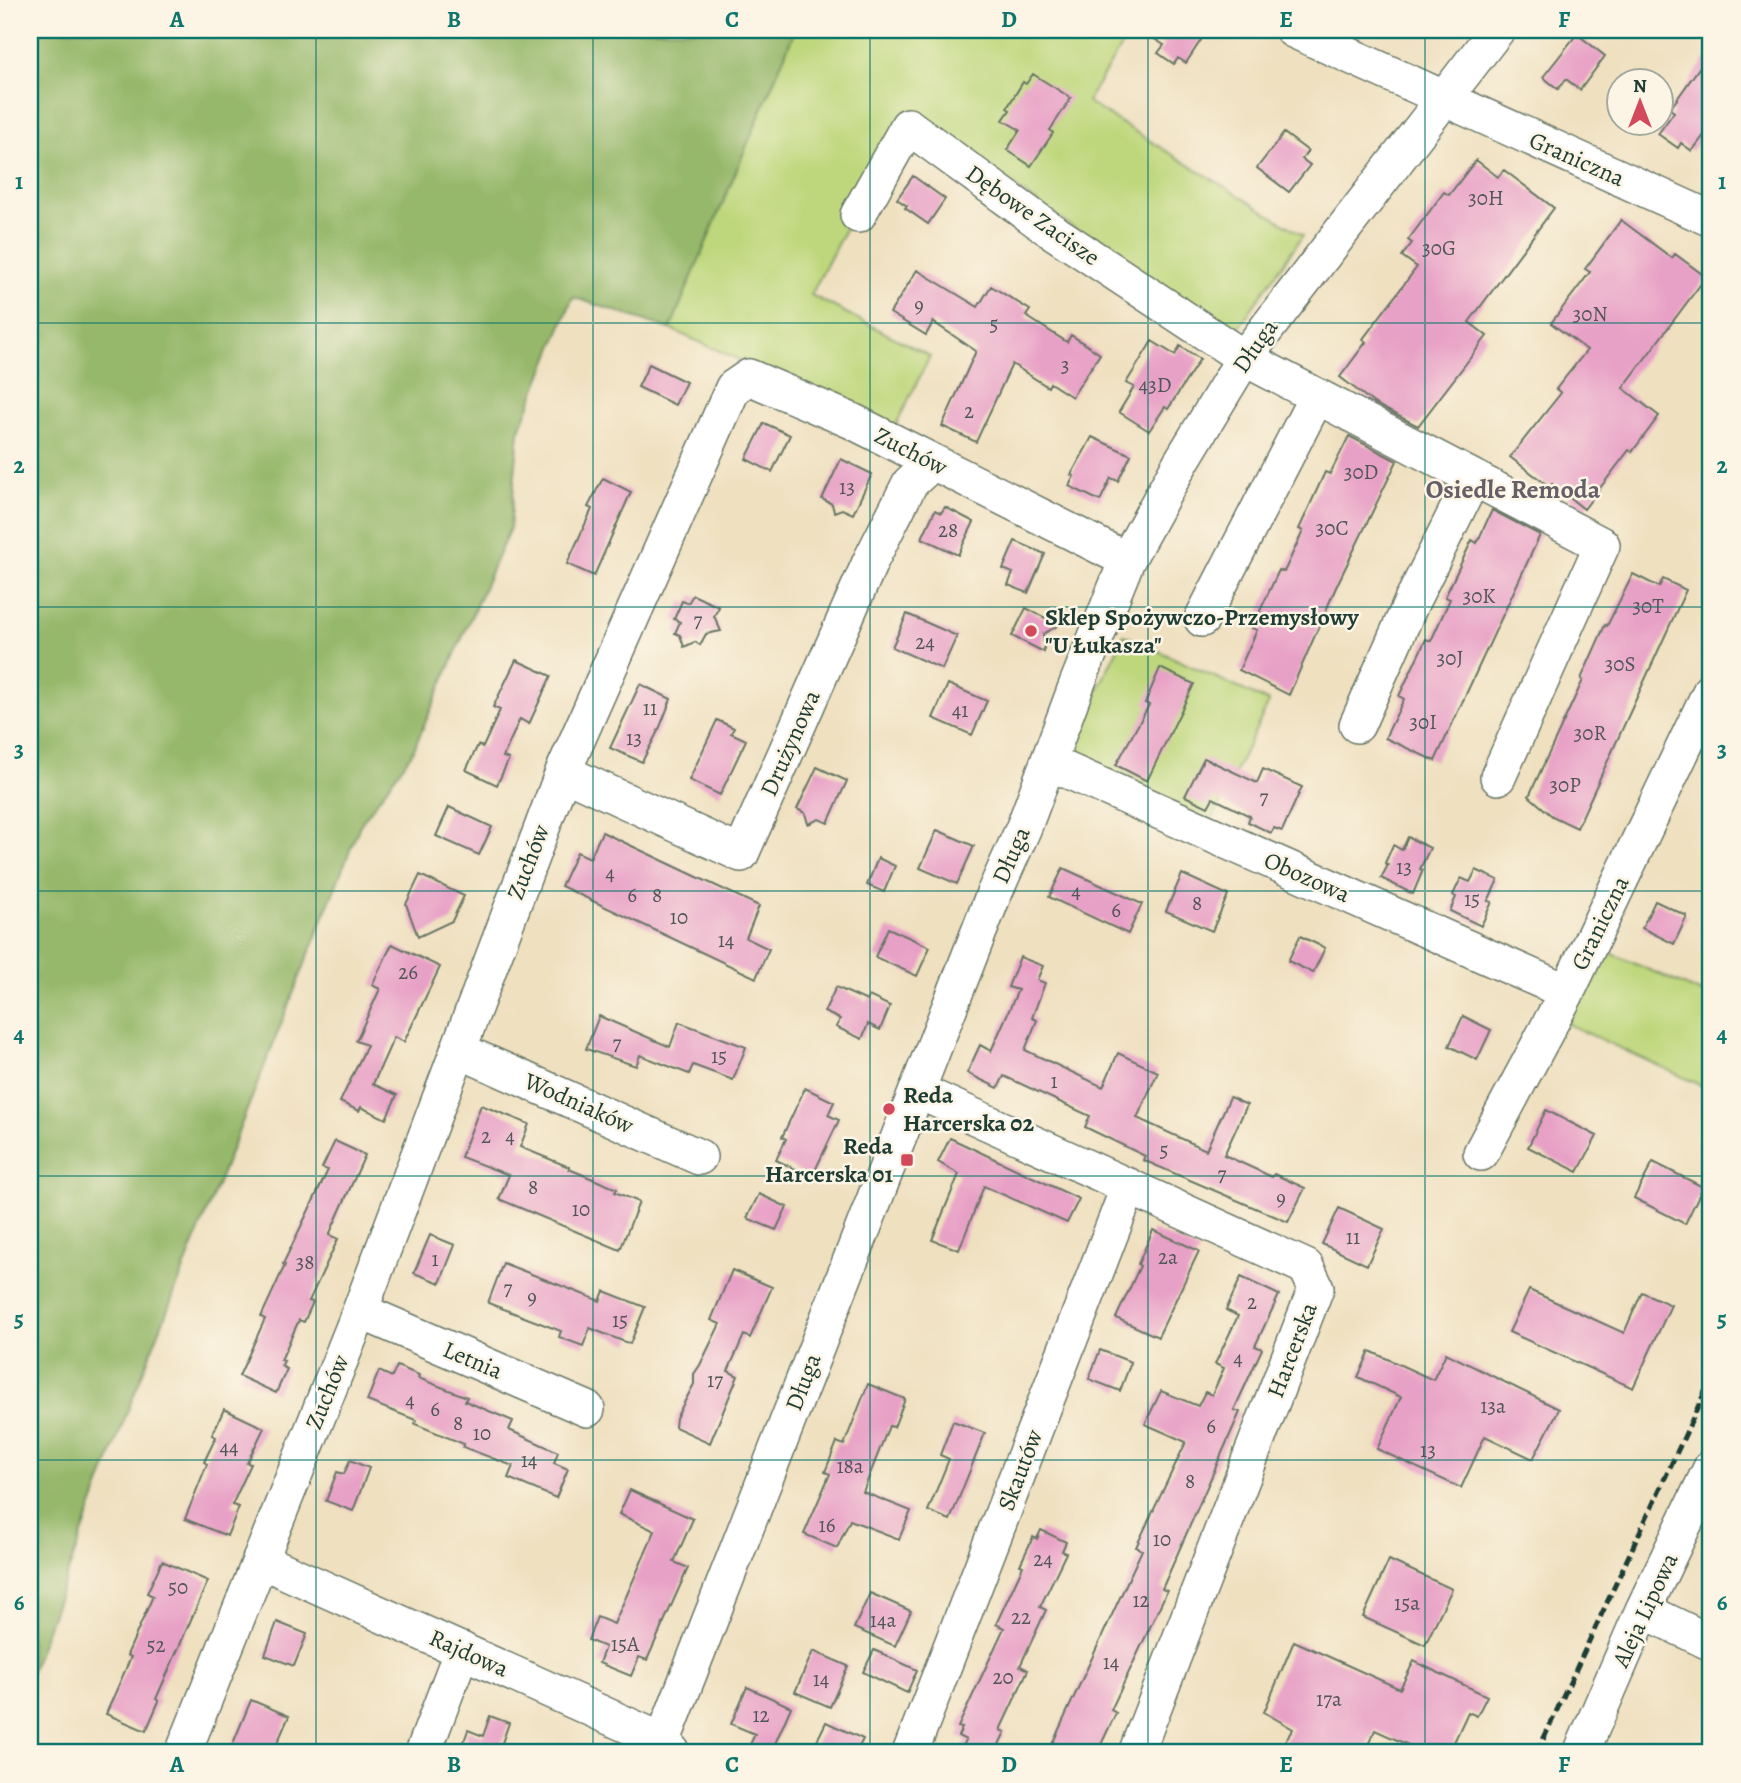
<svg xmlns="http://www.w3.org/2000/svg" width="1741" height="1783" font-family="Alegreya,serif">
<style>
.green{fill:#bed77b;stroke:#6e8a58;stroke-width:2}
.forest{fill:#96b86b;stroke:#5a7a50;stroke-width:2}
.building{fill:#e8a1c6}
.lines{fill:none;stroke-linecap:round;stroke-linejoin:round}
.minor-casing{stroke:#687665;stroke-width:38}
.minor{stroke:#fff;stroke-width:35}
.rail{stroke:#1f3d34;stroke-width:5;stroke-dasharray:10 5;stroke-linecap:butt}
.grid{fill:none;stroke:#0f766e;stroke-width:2;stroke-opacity:0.55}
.poi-dot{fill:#d1495b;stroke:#fcf5e5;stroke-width:2.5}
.labels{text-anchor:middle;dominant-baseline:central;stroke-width:5;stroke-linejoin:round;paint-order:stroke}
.number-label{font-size:21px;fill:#515658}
.street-label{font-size:24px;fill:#1f3d34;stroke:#fcf5e5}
.poi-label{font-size:24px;font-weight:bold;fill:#1f3d34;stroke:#fcf5e5;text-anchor:start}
.neighbourhood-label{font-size:26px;font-weight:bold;fill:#656067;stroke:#fcf5e5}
.neatline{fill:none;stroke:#0f766e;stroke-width:2.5}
.grid-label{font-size:23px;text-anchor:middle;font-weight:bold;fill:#0f766e}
</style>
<rect width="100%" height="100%" fill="#fcf5e5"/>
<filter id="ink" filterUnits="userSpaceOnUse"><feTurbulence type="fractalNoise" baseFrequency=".0143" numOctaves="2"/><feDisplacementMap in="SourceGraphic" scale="14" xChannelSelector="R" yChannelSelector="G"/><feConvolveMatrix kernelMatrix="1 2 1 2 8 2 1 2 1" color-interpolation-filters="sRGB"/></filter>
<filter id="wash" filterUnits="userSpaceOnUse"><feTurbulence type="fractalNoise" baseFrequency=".00686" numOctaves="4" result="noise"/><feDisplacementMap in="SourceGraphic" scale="28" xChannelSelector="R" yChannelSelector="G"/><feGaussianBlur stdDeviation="1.57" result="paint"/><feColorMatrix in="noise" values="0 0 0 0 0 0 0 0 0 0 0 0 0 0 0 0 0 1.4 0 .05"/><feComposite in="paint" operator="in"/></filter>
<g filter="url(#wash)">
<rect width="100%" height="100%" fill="#efe0c0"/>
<!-- green -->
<path class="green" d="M795,30h336l-44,72 216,133 -72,103 -325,-227 -95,184 119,61 -36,73 -224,-100z
M1124,635l145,67 -59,122 -143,-69z
M1599,948l112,49v93l-148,-68z"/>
<!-- forest -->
<path class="forest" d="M30,30h765l-125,299 -97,-32 -54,135 -9,96 -98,225 -52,72 -234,590 -96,260z"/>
<g id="blocks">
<!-- building -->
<path class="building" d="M1140,30h45l16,10 -15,23 -8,-5 -4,6 -16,-11 6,-8z
M1577,34l28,22 -25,34 -14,-11 -8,10 -15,-12z
M1711,51v75l-19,25 -11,-8 -3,5 -20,-14 16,-22 -4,-3z
M1033,74l38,24 -21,32 3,3 -22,33 -24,-16 13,-20 -17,-10 7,-10 -3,-2 16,-26 3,2z
M1284,133l24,18 -6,8 8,6 -21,27 -32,-24z
M1476,160l22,17 6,-7 50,38 -85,114 18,14 -69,90 -43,-22 -35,-27 26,-35 -3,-3 54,-72 -15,-11 10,-13 -4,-3 36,-48 5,3z
M913,176l32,23 -17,25 -23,-16 2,-2 -10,-7z
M1621,220l51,38 3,-4 31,23 -83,111 36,28 -27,36 -3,-2 -45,59 -32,-25 -2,3 -40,-30 51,-64 -5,-4 31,-39 -36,-27 39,-51 -5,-3z
M917,270l61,37 13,-21 39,24 -4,6 41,26 4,-7 29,19 -28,43 -22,-14 -2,4 -36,-23 -36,78 -34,-16 34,-75 -43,-29 -7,13 -36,-22z
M1152,341l23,14 5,-9 20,13 -32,50 -3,-2 -16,24 -30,-19 15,-25 -8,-4z
M649,364l37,18 -11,23 -37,-18z
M764,423l26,12 -18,37 -26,-13z
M1349,436l48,25 -60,124 -48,110 -50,-25 18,-40 -5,-2 27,-58 5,2 19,-41 -4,-2 26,-57 5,2z
M1092,437l39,18 -13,26 -7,-3 -11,23 -31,-15 5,-10 -3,-1z
M841,459l31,15 -19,40 -11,-5 -8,3 -2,-8 -10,-5z
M603,478l28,14 -37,84 -27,-12 25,-55 -4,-2z
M945,507l29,15 -16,33 -36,-17 13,-28 6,3z
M1492,510l48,25 -105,226 -50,-23 19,-39 -5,-3 27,-57 5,2 19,-42 -5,-2 27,-57 5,3z
M1015,541l30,13 -17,39 -20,-8 5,-12 -10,-4z
M1633,574l26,13 4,-8 23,11 -109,238 -25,-12 -23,-20 54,-116 -2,-1 24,-54 2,1z
M693,595l26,12 -5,9 7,15 -15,3 -6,11 -5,-3 -11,5 -4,-12 -5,-2 5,-11 -6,-3 8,-18 6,2z
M1026,608l33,17 -16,9 1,18 -32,-16z
M907,614l50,22 -15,33 -50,-22z
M516,660l35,16 -22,48 -9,-5 -17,38 6,2 -12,26 -31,-15 12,-25 5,2 17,-37 -7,-3z
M1160,668l34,16 -47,97 -31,-16 33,-60 -4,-2z
M640,684l31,15 -11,28 -18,35 -32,-14z
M948,684l39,17 -15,34 -39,-17z
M717,720l17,8 -3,5 15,7 -26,55 -31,-15z
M1204,758l53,25 6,-14 39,18 -20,44 -8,-3 -3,5 -23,-11 2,-6 -37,-18 -5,9 -23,-11z
M817,767l30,14 -19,42 -9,-4 -11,5 -3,-11 -8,-4z
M449,807l43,20 -13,28 -43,-19z
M937,830l37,16 -17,38 -37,-16z
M602,832l157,74 -13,32 23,11 -13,29 -195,-92 16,-34 13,6z
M1408,837l22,11 -10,21 3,1 -10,24 -32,-16 7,-13 -3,-2 8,-18 9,5z
M878,858l17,8 -11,26 -17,-7z
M1063,868l79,36 -14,30 -79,-37z
M1476,870l22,10 -10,21 4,1 -11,24 -31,-15 6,-14 -3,-2 8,-17 9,4z
M1182,874l46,21 -16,36 -46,-20z
M420,875l44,21 -12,25 -34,16 -12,-33z
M1655,901l32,15 -13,28 -32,-16z
M888,928l42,19 -13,29 -42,-19z
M1300,936l25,12 -12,25 -25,-12z
M392,944l48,23 -36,75 -10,-5 -21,47 24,11 -11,24 -25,-12 -2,4 -19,-9 27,-57 -11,-4 24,-52 -8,-4z
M1020,957l23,9 -6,14 8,3 -13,35 5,2 -12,30 78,37 15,-34 40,19 -21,46 69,32 24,-53 17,8 -23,50 48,22 2,-3 31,14 -17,34 -145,-62 2,-4 -60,-29 5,-11 -86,-40 -6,12 -31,-15 13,-28 11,6 27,-61 -10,-3z
M836,987l31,14 2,-5 21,10 -10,24 -12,-6 -6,15 -26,-12 4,-8 -16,-7z
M599,1016l71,31 9,-25 67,25 -13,33 -40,-15 -4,9 -49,-19 -4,11 -50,-17z
M1463,1016l28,14 -14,30 -28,-14z
M805,1088l29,14 -6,13 11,5 -27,57 -36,-17 10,-21 -4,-2z
M481,1105l48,19 -9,23 49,20v2l48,20 -2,3 24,10 -19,48 -121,-51 10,-24 -48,-18z
M1546,1110l51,26 -19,36 -50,-25z
M950,1138l129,61 -12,24 -83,-37 -25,64 -27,-10 27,-66 -21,-12z
M335,1141l30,14 -36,80 9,4 -29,62 4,1 -9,20 -5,-2 -18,40 3,1 -3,5 6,3 -11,24 -37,-17 26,-57 -4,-2 24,-52 -2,-1 45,-94 -6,-2z
M1653,1162l50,25 -18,37 -51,-26z
M759,1194l28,13 -11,23 -29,-12z
M1339,1208l45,21 -17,36 -45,-21z
M1153,1230l46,21 -41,86 -42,-19 24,-52 -2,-2z
M430,1235l25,10 -15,38 -26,-10z
M503,1263l97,38 4,-10 41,16 -15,37 -40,-16 -7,18 -24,-9 2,-6 -73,-28z
M732,1270l40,17 -22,51 -6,-3 -16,36 10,5 -28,67 -35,-16 1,-9 18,-34v-10l6,-9 20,-41 -9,-4z
M1241,1277l38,18 -24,51 7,3 -28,61 6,2 -78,177 5,2 -56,119 5,3 -19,40h-49l94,-203 -6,-3 50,-105 -41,-18 16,-33 37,15 7,-14 7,3 12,-27 -9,-4 23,-48 -12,-6z
M1529,1290l95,43 18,-41 29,13 -38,83 -124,-56z
M1100,1350l31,12 -11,29 -31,-12z
M1370,1351l63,29 13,-27 113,56 -26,50 -48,-23 -24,52 -84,-39 24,-52 -43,-20z
M397,1366l22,9 -1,3 49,19 -2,4 48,20 -4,9 49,22 -4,11 14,6 -12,29 -48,-20 5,-12 -50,-19 1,-3 -49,-20 1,-4 -49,-19 12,-30 13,6z
M868,1384l37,15 -11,28 -5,-1 -26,66 48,19 -12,28 -49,-19 -13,28 -33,-14 26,-60 -5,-2 12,-30 7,3z
M224,1409l40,19 -17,35 4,1 -19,41 7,2 -12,29 -42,-17 22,-55 -3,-2 12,-25 -4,-2z
M953,1421l32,12 -35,87 -22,-9 21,-52 -9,-4z
M350,1460l19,8 -16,43 -27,-10 11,-29 7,2z
M630,1490l63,29 -19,43 14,6 -41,92 -8,-3 -8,19 -32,-13 6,-16 -17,-7 9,-23 17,7 41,-93 -36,-17z
M1041,1530l25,12 -4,9 4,2 -26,54 6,3 -26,56 8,4 -28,60 5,2 -10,21h-35l6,-13 -8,-4 4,-8 -4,-1 46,-99 -8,-4 27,-58 -3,-1 13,-28 4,2z
M1389,1560l63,29 -27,56 -62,-28z
M162,1561l46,20 -52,118 3,2 -13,30 -40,-17 25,-57 -4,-2 26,-59 -6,-3z
M870,1593l41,18 -16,35 -41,-18z
M277,1622l30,12 -13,32 -29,-11z
M1294,1641l106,48 14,-28 73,35 -10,20 -9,-4 -19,41h-23l-51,-23 -11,23h-54l-26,-11 9,-13 -29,-17z
M874,1650l43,20 -10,23 -44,-21z
M813,1651l35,15 -18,41 -35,-15z
M747,1687l44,20 -20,46h-25l9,-19 -24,-10z
M251,1700l38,16 -16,37h-44z
M490,1716l19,7 -7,20 22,8v2h-64l8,-23 15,6z
M826,1722l37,17 -7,14h-45z"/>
</g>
</g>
<g filter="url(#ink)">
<use href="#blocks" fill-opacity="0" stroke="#687665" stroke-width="2"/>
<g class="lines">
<!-- minor casing -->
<g class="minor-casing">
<path id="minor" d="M1293,30l418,189
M858,215l50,-89 141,103 195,129 358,187 -104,232
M1202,619l115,-223
M1357,725l55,-124 61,-123
M1048,762l519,230
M563,772l178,82 130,-294 39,-77 23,-21
M458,1050l241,107
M918,1091l388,176 10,21 -180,465
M1481,1153l86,-161 144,-302
M360,1311l227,98
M260,1560l403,181 10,12
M1643,1610l68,33
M183,1753l177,-442 203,-539 170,-384 16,-11 103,44 275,139
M423,1753l39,-103
M658,1753l335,-857 31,-69 53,-143 50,-124 54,-98 63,-104 253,-328
M910,1753l219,-567
M1581,1753l62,-143 68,-142"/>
</g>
<!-- minor -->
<use href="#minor" class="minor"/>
<!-- rail -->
<path class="rail" d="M1537,1753l174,-374"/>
</g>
</g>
<!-- grid -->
<path class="grid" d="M316,30v1723M593,30v1723M870,30v1723M1148,30v1723M1425,30v1723M30,323h1681M30,607h1681M30,891h1681M30,1176h1681M30,1460h1681"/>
<!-- markers -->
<g class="poi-dot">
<circle cx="1031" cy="631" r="7"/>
<circle cx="889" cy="1109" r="7"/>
<rect x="900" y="1153" width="14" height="14" rx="3.5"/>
</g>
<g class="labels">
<!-- number labels -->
<g class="number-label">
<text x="1486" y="198">30H</text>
<text x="1439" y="248">30G</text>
<text x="919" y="305">9</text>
<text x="1590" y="314">30N</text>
<text x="994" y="324">5</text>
<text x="1065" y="365">3</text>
<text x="1155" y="385">43D</text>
<text x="969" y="411">2</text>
<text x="1361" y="472">30D</text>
<text x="847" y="487">13</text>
<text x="1332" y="528">30C</text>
<text x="948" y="530">28</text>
<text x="1479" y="596">30K</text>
<text x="1648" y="606">30T</text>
<text x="698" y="620">7</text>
<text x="925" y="642">24</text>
<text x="1450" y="658">30J</text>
<text x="1620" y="664">30S</text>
<text x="650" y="708">11</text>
<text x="960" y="710">41</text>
<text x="1423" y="722">30I</text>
<text x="1590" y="733">30R</text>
<text x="634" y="738">13</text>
<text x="1565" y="785">30P</text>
<text x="1264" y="797">7</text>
<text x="1404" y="867">13</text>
<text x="610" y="873">4</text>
<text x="1076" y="891">4</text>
<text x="632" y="895">6</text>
<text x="657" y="895">8</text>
<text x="1472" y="899">15</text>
<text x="1197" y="903">8</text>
<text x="1116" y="910">6</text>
<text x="679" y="917">10</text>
<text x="726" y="940">14</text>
<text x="408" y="972">26</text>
<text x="617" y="1043">7</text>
<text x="719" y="1056">15</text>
<text x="1054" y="1081">1</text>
<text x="486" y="1136">2</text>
<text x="510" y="1136">4</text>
<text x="1164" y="1150">5</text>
<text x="1222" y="1174">7</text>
<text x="533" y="1187">8</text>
<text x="1281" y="1198">9</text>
<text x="581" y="1209">10</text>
<text x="1353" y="1237">11</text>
<text x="1168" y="1257">2a</text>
<text x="435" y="1259">1</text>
<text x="305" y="1262">38</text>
<text x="508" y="1288">7</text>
<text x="532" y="1297">9</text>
<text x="1252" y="1302">2</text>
<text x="620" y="1320">15</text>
<text x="1238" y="1358">4</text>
<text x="715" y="1380">17</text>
<text x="410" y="1400">4</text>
<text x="1493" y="1406">13a</text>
<text x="435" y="1409">6</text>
<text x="458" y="1423">8</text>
<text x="1211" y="1426">6</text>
<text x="482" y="1433">10</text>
<text x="229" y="1447">44</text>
<text x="1428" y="1450">13</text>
<text x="529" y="1460">14</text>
<text x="850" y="1466">18a</text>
<text x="1190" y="1481">8</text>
<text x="827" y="1525">16</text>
<text x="1162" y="1539">10</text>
<text x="1043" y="1559">24</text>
<text x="178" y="1587">50</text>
<text x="1141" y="1600">12</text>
<text x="1407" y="1603">15a</text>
<text x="1021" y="1617">22</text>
<text x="883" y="1620">14a</text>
<text x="625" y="1644">15A</text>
<text x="156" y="1645">52</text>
<text x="1111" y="1662">14</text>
<text x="1003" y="1677">20</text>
<text x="821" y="1679">14</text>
<text x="1329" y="1699">17a</text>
<text x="761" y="1715">12</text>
</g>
<!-- street labels -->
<g class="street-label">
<text transform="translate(1577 159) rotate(24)">Graniczna</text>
<text transform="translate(1033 215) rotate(35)">Dębowe Zacisze</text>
<text transform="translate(1255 346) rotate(-55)">Długa</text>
<text transform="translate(911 451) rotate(27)">Zuchów</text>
<text transform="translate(790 743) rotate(-66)">Drużynowa</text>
<text transform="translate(1011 855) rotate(-66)">Długa</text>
<text transform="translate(528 862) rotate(-69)">Zuchów</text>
<text transform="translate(1307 877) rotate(24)">Obozowa</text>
<text transform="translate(1600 923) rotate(-64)">Graniczna</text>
<text transform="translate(579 1103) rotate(24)">Wodniaków</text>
<text transform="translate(1292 1350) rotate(-69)">Harcerska</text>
<text transform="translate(473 1360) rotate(23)">Letnia</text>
<text transform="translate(803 1382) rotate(-69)">Długa</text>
<text transform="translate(327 1392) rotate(-68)">Zuchów</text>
<text transform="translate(1020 1470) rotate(-69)">Skautów</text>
<text transform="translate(1645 1610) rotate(-65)">Aleja Lipowa</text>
<text transform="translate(469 1653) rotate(24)">Rajdowa</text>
</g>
<!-- poi labels -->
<g class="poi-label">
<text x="1045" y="617">Sklep Spożywczo-Przemysłowy<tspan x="1045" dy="28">"U Łukasza"</tspan></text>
<text x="903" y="1095">Reda<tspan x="903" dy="28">Harcerska 02</tspan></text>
<text x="893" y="1146" text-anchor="end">Reda<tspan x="893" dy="28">Harcerska 01</tspan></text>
</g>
<!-- neighbourhood labels -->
<g class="neighbourhood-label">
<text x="1513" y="489">Osiedle Remoda</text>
</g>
</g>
<!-- margin -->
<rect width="1741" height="1783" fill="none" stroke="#fcf5e5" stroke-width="77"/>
<!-- north arrow -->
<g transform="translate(1640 102)"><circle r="33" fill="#fcf5e5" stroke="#a4ab9e" stroke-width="2"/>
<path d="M0-5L12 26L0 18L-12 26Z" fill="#d1495b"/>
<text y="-10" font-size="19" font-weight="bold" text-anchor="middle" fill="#1f3d34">N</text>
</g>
<rect x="38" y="38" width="1664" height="1706" class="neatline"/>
<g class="grid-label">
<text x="177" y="27">A</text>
<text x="454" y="27">B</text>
<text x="732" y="27">C</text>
<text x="1009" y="27">D</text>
<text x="1286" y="27">E</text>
<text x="1564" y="27">F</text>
<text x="19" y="189">1</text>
<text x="1722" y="189">1</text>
<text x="19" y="473">2</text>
<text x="1722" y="473">2</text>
<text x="19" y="757">3</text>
<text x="1722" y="757">3</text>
<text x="19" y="1042">4</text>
<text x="1722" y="1042">4</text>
<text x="19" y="1326">5</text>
<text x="1722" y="1326">5</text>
<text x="19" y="1610">6</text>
<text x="1722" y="1610">6</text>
<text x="177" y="1772">A</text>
<text x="454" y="1772">B</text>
<text x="732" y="1772">C</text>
<text x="1009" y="1772">D</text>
<text x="1286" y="1772">E</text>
<text x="1564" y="1772">F</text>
</g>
</svg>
